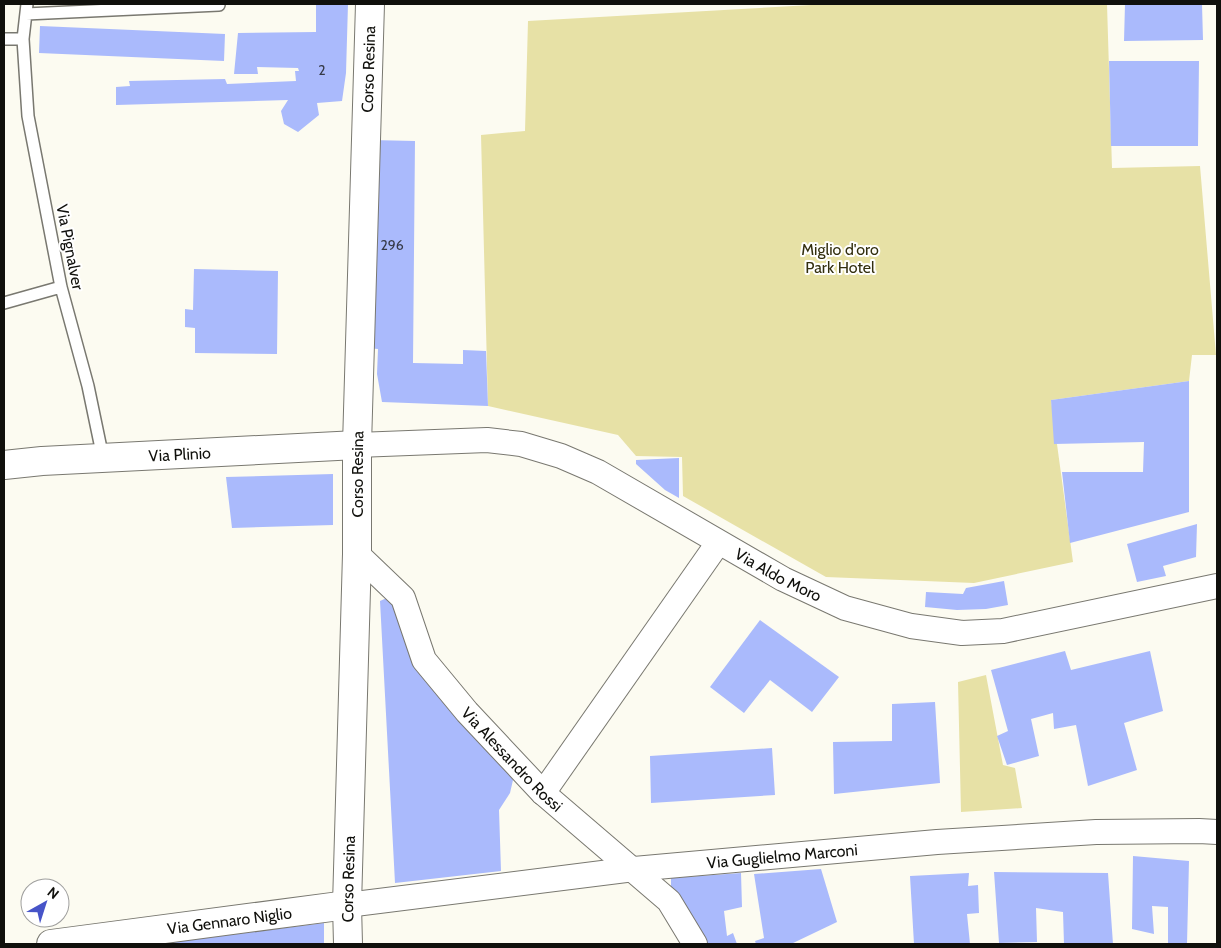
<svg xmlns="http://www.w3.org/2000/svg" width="1221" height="948" font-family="Cabin,sans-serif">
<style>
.green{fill:#e7e1a6}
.building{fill:#aabafc}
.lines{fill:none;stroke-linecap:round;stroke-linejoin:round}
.lane-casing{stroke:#797870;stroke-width:14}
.street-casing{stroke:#797870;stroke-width:26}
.secondary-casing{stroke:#797870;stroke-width:30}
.primary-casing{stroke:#797870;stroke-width:30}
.lane{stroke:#fff;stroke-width:11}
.street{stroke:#fff;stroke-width:24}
.secondary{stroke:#fff;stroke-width:28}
.primary{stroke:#fff;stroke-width:28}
.labels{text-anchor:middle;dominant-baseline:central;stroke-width:4;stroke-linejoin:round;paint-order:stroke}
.number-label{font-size:14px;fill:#363a48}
.street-label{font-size:16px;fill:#10100c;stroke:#fff}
.park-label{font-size:16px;fill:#332f0e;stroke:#fff}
</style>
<rect width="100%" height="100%" fill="#fcfbf1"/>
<!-- green -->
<path class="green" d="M829,4h278l5,164 88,-2 16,189h-24l-3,26 -138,19 22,162 -99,21 -148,-6 -143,-81 -1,-39 -46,-1 -18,-21 -130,-29 -7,-271 44,-4 3,-110z
M986,675l17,90 12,3 7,40 -61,4 -3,-130z"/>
<!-- building -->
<path class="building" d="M316,4h32l-2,69 -4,28 -25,2 2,12 -21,17 -14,-8 -3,-13 7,-11 -172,5v-18l14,-1 -1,-5 96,-2 2,5 69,-3 -1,-10h4l-1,-3 -41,-1 1,7h-24l4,-41 78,-1z
M1125,4h77l1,36 -79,1z
M40,26l185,8 -1,27 -185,-8z
M1109,61h90l-1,85h-87z
M371,140l44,1 -2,222 50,1v-14l23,1 2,55 -106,-4 -5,-28 1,-25 -11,-1z
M194,269l84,2 -1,83 -82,-1v-25l-10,-1v-18l8,1z
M1189,381v131l-119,31 -8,-71h81l1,-30 -90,2 -3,-44z
M679,458v40l-14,-8 -29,-26v-4z
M333,474v51l-101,3 -6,-51z
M1197,524l-1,33 -33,9 3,10 -29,6 -10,-38z
M1004,581l4,24 -22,4 -29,1 -32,-3 1,-15 37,2 3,-6z
M389,597l115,166 9,17 -3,13 -11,17 2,61 -106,12 -15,-282z
M760,620l79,57 -27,35 -42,-32 -26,33 -34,-26z
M1065,651l6,19 79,-19 13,60 -39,12 13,47 -49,16 -12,-61 -22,4 -1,-16 -22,6 8,37 -32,9 -10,-29 11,-5 -17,-61z
M935,702l5,81 -106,11 -1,-52 59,-1v-37z
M772,748l3,47 -124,8 -1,-47z
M1133,856l56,5 -2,83h-19v-37l-16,-1 2,28 -22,-5z
M821,869l16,53 -46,22h-35l-1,-3 9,-3 -10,-64z
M994,872l114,1 5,71h-49l-1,-32 -27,-4 1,34 -38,1z
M741,873l1,34 -18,4 3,25 6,-3 4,11h-30l-25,-40 -11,-13v-13z
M969,873l-1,13 10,-1 1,28 -12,1 3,30h-56l-4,-68z
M324,923v21h-158v-1z"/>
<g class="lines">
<!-- lane casing -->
<g class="lane-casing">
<path id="lane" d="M27,4l-4,35 5,77 33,171 27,99 15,72
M26,14l193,-9
M4,39h19
M4,303l57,-16"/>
</g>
<!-- street casing -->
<g class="street-casing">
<g id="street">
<path id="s1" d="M357,445l130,-5 34,4 40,12 37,16 185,107 62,29 66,18 51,7 41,-2 214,-45"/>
<path id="s2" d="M357,554l46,44 21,62 43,52 76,81 126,108 26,43"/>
<path d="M543,793l175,-250"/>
<path id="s3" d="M347,905l287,-36 303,-27 159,-10 103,-1 18,1"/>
</g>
</g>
<!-- secondary casing -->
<g class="secondary-casing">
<g id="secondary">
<path id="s4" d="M4,465l38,-4 315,-16"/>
</g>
</g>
<!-- primary casing -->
<g class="primary-casing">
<g id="primary">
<path id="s5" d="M51,944l296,-39"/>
<path id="s6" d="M348,944l-1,-39 10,-351v-109l13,-441"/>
</g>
</g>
<!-- lane -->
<use href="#lane" class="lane"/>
<!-- street -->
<use href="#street" class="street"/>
<!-- secondary -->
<use href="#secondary" class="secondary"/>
<!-- primary -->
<use href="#primary" class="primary"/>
</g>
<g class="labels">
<!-- number labels -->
<g class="number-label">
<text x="322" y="70">2</text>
<text x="392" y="245">296</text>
</g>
<!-- street labels -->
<g class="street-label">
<text stroke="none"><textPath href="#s6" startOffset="875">Corso Resina</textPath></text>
<text transform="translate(70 247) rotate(79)">Via Pignalver</text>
<text stroke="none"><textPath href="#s4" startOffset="176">Via Plinio</textPath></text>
<text stroke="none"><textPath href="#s6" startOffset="470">Corso Resina</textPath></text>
<text stroke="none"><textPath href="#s1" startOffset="454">Via Aldo Moro</textPath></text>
<text stroke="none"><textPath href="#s2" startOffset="262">Via Alessandro Rossi</textPath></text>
<text stroke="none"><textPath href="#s3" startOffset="438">Via Guglielmo Marconi</textPath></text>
<text stroke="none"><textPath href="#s6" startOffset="65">Corso Resina</textPath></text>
<text stroke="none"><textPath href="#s5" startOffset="180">Via Gennaro Niglio</textPath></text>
</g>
<!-- park labels -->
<g class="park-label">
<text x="840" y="249">Miglio d'oro<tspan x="840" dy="18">Park Hotel</tspan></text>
</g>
</g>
<!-- border -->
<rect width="1221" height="948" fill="none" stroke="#10100c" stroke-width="10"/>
<!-- north arrow -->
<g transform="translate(45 903) rotate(39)"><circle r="24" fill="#ffffff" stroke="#9f9f9e"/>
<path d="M0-4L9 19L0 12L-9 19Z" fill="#4754c8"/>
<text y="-8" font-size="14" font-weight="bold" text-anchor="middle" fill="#10100c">N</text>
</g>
</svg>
